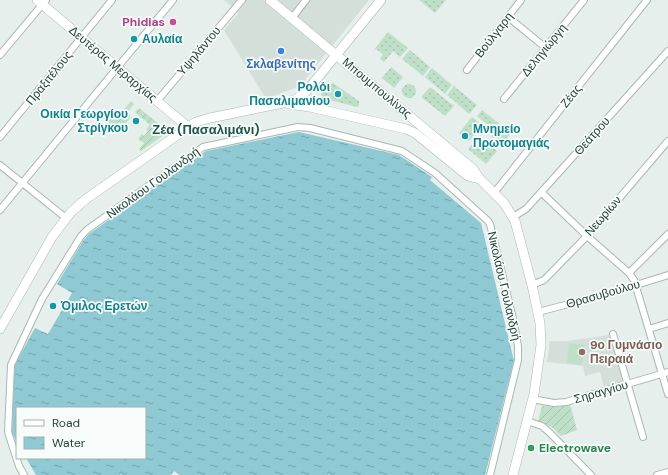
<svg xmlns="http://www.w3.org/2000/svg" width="668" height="475" font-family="'DM Sans',sans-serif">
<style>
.built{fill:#d4dfda}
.grass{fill:url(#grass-dots)}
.garden{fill:url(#garden-furrows)}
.pitch{fill:#bfe0c8}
.water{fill:url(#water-ripples)}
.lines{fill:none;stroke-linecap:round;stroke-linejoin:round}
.street-casing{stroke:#a8b8b2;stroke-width:8}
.secondary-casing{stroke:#a4bbb3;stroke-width:10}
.street{stroke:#fff;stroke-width:6}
.secondary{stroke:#fff;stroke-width:9}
.hotel-dot{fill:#d1479c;stroke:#f7fbf9;stroke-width:1.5}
.culture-dot{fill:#0f9aa8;stroke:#f7fbf9;stroke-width:1.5}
.shop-dot{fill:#3f7fe0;stroke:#f7fbf9;stroke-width:1.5}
.education-dot{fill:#8d6e63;stroke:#f7fbf9;stroke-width:1.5}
.leisure-dot{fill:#2e9e5b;stroke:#f7fbf9;stroke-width:1.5}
.labels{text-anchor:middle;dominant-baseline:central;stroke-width:3.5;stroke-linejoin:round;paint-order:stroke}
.hotel-label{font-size:12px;font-weight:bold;fill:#b23c85;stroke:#f7fbf9;text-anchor:end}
.street-label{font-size:12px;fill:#24423a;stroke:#f7fbf9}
.culture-label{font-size:12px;font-weight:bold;fill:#0d838f;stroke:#f7fbf9;text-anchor:start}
.shop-label{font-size:12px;font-weight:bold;fill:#366cbe;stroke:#f7fbf9}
.education-label{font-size:12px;font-weight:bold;fill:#785e54;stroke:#f7fbf9;text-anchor:start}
.leisure-label{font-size:12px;font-weight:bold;fill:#27864d;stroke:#f7fbf9;text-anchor:start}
.neighbourhood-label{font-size:13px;font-weight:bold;fill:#1f5548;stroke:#f7fbf9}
</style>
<defs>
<pattern id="grass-dots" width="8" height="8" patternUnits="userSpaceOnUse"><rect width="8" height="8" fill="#bfe0c8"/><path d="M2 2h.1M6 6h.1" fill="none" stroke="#a4c1ad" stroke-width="1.8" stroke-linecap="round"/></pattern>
<pattern id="garden-furrows" width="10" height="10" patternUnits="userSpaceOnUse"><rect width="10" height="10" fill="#bfe0c8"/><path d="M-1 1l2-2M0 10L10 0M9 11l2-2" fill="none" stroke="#a4c1ad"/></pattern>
<pattern id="water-ripples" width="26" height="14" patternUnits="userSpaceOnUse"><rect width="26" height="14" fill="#8ec9d4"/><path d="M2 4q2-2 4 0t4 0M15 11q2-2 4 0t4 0" fill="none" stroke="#74a5ad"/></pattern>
</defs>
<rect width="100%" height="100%" fill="#e6efeb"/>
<!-- built -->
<path class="built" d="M224,0h145l-69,86 -34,13 -42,-69 15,-17z
M610,335l14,46 -20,6 -4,-15 -15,4 -2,-10 -36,-4 3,-21h17z"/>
<!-- grass -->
<path class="grass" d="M419,0h27l-11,13z
M388,32l20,16 -8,9 -7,-6 -9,11 -4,-3 3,-5 -7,-5 -3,2z
M410,50l20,17 -7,9 -21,-17z
M391,67l12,10 -9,11 -12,-10z
M432,68l20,17 -7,9 -20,-17z
M333,83l26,18v5l-2,1 -35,-9 -1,-5 8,-8z
M402 91a7 7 0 1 1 14 0a7 7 0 1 1-14 0Z
M454,86l23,19 -8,9 -22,-19z
M430,87l24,19 -9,10 -24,-19z
M482,110l29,23 -10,12 -10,-8 5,-5 -19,-16z
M472,117l10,8 -13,16 -10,-8z
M474,142l8,6 5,-5 10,8 -11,13 -18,-15z"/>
<!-- garden -->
<path class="garden" d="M131,101l3,3 -7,9 4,4 -8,9 -4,-4 -5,6 -13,-11 7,-8 10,8z
M139,108l26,21 -1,6 -23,16 -2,-2 5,-6 -6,-4 4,-5 2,2 4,-5 -2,-2 4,-4 -15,-13z
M570,404l7,26 -16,6 -8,-8 -15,-7 4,-15 17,1z"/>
<!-- pitch -->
<path class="pitch" d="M569,343l15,2 -2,20 -15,-2z"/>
<!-- water -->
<path class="water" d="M299,132l100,23 33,22 -2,3 51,43 32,134 1,3 -29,115h-305l-6,-4 -3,4h-135l-10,-17h119v-50h-128v34l-5,-9 2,-67 21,-38 13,6 24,-41 -15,-9 26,-43 6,-7 117,-83z"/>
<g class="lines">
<!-- street casing -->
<g class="street-casing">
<path id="street" d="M508,17l38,31
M292,18l14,-18
M0,55l46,-55
M467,70l54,-70
M504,99l80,-99
M157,101l85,-101
M0,137l112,-137
M0,165l66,53
M541,192l46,44 42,37 5,7 34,114
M494,193l153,-193
M0,210l173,-210
M513,217l13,-8 142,-158
M629,273l39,-39
M532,285l12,-5 43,-44 81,-95
M538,312l69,-18 61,-19
M649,329l19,-6
M613,334l30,103
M532,399l22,4 12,-1 102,-30
M527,421l15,5 8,7 41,42
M24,475l-5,-9 -11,-34 3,-67 31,-66 39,-63 7,-7 115,-82 95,-20 12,1 92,23 33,22 53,48 2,3 24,99 4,23v14l-28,115
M657,475l11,-3"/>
</g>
<!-- secondary casing -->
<g class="secondary-casing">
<path id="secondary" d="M37,0l151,127
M270,0l203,169 7,10 24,24 11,18 17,64 8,38 1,22 -7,49 -21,81
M289,104l21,3 96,22 9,4 53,43 12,3
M0,329l52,-92 19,-25 15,-13 110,-77 14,-4 83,-17 13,-9 75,-92"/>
</g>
<!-- street -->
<use href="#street" class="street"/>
<!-- secondary -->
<use href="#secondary" class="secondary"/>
</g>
<!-- markers -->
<circle class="hotel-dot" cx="173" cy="22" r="4"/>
<g class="culture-dot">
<circle cx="134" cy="39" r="4"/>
<circle cx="338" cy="94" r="4"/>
<circle cx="136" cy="121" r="4"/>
<circle cx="465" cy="136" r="4"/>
<circle cx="53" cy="306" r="4"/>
</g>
<circle class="shop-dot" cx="281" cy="51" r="4"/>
<circle class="education-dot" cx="582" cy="352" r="4"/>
<circle class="leisure-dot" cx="531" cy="448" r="4"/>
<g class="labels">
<!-- hotel labels -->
<g class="hotel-label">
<text x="165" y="22">Phidias</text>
</g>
<!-- street labels -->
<g class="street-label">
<text transform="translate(494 35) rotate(-52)">Βούλγαρη</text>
<text transform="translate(544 50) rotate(-51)">Δεληγιώργη</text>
<text transform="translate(199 51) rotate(-50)">Υψηλάντου</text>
<text transform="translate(113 64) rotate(40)">Δευτέρας Μεραρχίας</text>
<text transform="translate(49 78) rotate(-51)">Πραξιτέλους</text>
<text transform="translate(377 88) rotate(40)">Μπουμπουλίνας</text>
<text transform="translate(571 96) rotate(-52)">Ζέας</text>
<text transform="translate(592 136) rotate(-48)">Θεάτρου</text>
<text transform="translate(153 183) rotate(-36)">Νικολάου Γουλανδρή</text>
<text transform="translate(603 216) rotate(-49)">Νεωρίων</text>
<text transform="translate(504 286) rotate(77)">Νικολάου Γουλανδρή</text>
<text transform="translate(603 294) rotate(-16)">Θρασυβούλου</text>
<text transform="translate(601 392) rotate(-16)">Σηραγγίου</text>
</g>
<!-- culture labels -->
<g class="culture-label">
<text x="142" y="39">Αυλαία</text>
<text x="330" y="87" text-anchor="end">Ρολόι<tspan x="330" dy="14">Πασαλιμανίου</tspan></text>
<text x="128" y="114" text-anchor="end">Οικία Γεωργίου<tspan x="128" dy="14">Στρίγκου</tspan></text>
<text x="473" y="129">Μνημείο<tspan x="473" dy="14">Πρωτομαγιάς</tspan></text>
<text x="61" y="306">Όμιλος Ερετών</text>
</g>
<!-- shop labels -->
<g class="shop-label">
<text x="281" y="64">Σκλαβενίτης</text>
</g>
<!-- education labels -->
<g class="education-label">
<text x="590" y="345">9ο Γυμνάσιο<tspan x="590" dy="14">Πειραιά</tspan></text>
</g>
<!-- leisure labels -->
<g class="leisure-label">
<text x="539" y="448">Electrowave</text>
</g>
<!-- neighbourhood labels -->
<g class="neighbourhood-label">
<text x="206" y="129">Ζέα (Πασαλιμάνι)</text>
</g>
</g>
<!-- legend -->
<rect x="16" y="407" width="130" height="52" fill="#f7fbf9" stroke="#a3b1ad"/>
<rect x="24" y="420" width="20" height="6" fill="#ffffff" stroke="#a3b1ad"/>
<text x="52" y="427" font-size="12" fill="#24423a">Road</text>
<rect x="24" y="437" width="20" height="12" fill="url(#water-ripples)" stroke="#a3b1ad"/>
<text x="52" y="447" font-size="12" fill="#24423a">Water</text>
</svg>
